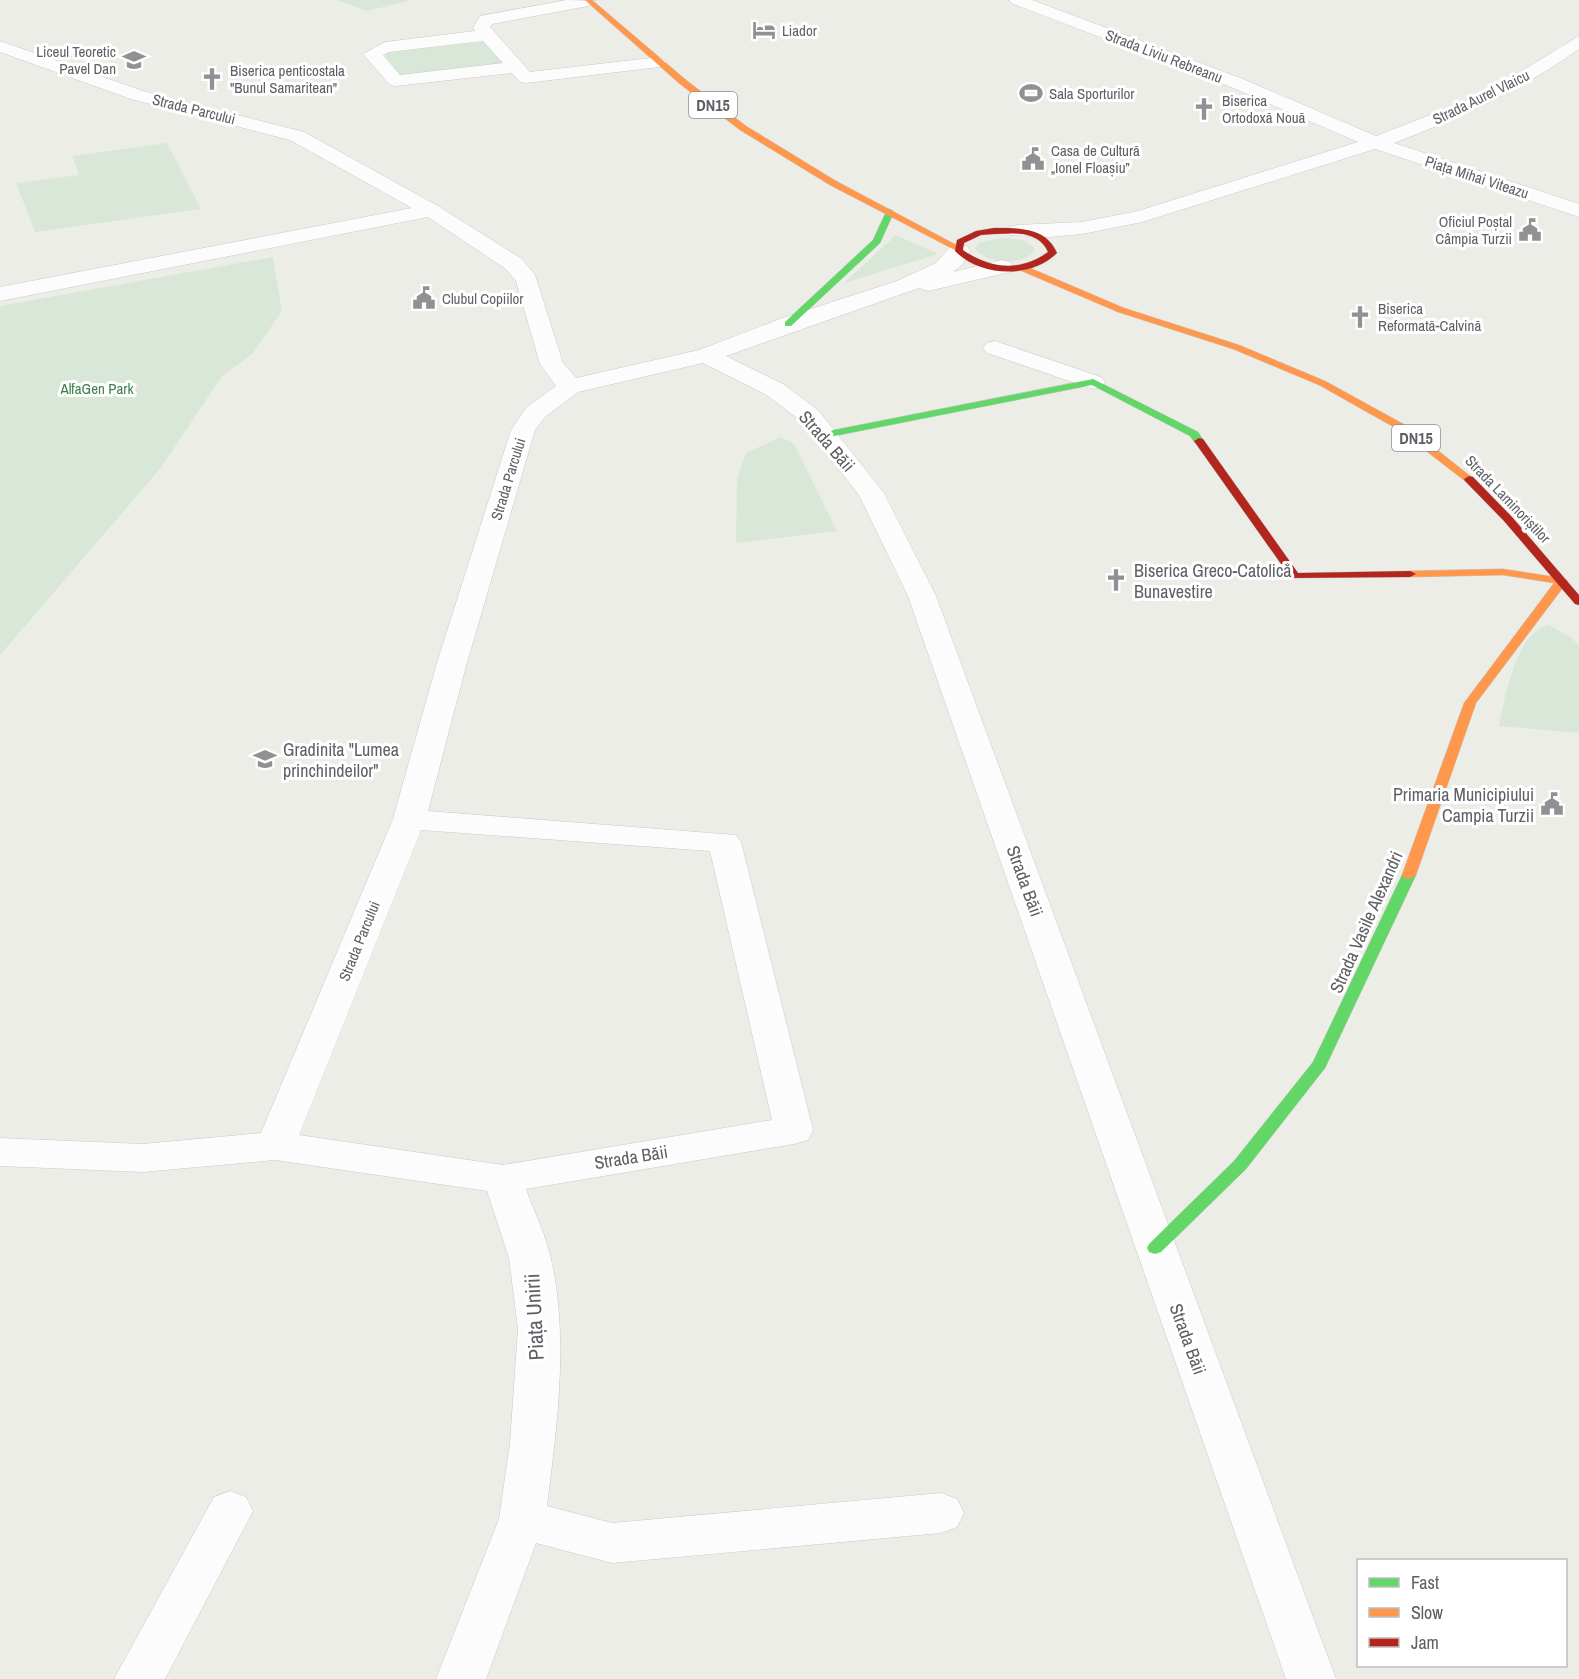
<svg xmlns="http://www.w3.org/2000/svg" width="1579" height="1679" font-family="'Archivo Narrow',sans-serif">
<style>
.green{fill:#d8e7d8}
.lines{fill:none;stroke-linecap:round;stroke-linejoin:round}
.street-casing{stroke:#c9c9c8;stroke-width:1}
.fast-casing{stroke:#c8c9c9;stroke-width:1}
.slow-casing{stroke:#c8c9c9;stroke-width:1}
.jam-casing{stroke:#c8c9c9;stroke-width:1}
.street{fill:#fcfcfc;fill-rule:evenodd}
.fast{fill:#63d668;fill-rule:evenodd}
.slow{fill:#ff974d;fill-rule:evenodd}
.jam{fill:#b3261e;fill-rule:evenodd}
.labels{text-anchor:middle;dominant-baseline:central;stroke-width:6;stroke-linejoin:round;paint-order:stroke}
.far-poi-label{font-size:15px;fill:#5e6065;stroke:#fff;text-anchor:start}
.far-street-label{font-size:15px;fill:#5e6065;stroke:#fff}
.far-park-label{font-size:15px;fill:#41814f;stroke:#fff}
.shield{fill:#fff;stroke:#8e9093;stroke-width:1.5}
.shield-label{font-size:16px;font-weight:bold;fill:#5e6065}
.street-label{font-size:18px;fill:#5e6065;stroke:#fff}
.poi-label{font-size:18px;fill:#5e6065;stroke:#fff;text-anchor:start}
.near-street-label{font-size:21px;fill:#5e6065;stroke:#fff}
</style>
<rect width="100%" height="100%" fill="#edede8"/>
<!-- green -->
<path class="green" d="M337,0h75l-45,11z
M481,38l24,28 -103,12 -21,-28z
M167,143l34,66 -166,23 -19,-49 63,-8 -7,-19z
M896,235l42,19 -94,29z
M1004,238l19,2 11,7 1,4c-12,15 -48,13 -60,-2l5,-7z
M273,257l9,54 -29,42 -31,23 -62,93 -160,186v-349z
M781,437l13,7 43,87 -101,12 1,-64 9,-26z
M1549,625l23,13 7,8v87l-80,-7c6,-28 17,-95 50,-101z"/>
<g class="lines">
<!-- street casing -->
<g class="street-casing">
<path id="street" d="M567,0l29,1 -8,5 -96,18 -2,3 40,45 129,-15 9,5 -9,5 -133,16 -6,-1 -8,-9 -116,13 -6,-1 -27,-31 22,-12 90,-11 -2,-3 7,-12zM483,41l20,22 -103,12 -17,-20 6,-3z
M1009,0h23l211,79 133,57 85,-33 39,-19 79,-48v13c-58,41 -119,69 -185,94l185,61v13l-204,-68 -233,73 -60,12 -32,3 -40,-2 -3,-4 3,-4 7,-2 65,-3 56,-11 220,-69 -127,-55 -220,-84z
M0,41l143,50 161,41 134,74 84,53 13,16 28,88 13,15 123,-28 81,-31 117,-38 39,-18 15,-17h16l3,5 -8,14 -9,7 49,-12 8,2 3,5 -3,5 -82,19 -9,-3 -193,68 57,28 35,26 66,83 52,103 400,1083h-50l-378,-1083 -49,-101 -59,-75 -35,-26 -62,-31 -125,29 -33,25 -10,13 -69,236 -38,145 308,24 5,7 72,288 -5,10 -14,4 -268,45c8,23 20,46 25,70 18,80 6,166 -4,247l65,17 329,-30 16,6 7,14 -7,14 -16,6 -329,30 -76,-20 -50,136h-50l63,-160 11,-76 8,-114 -9,-71 -22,-67 -212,-31 -132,12 -143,-6v-28l143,6 118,-11 132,-314 43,-153 75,-236 16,-23 29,-21 -16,-22 -24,-83 -10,-12 -78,-52 -428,84v-14l412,-79 -122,-68 -159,-41 -131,-47zM421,830l289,21 62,269 -269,45 -204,-30z
M995,341l106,36 4,5 -4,5 -8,2 -106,-36 -4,-5 4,-5z
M230,1491l16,6 7,14 -88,168h-51l100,-182z"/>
</g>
<!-- fast casing -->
<g class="fast-casing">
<path id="fast" d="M890,209l4,3 -14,31 -89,83h-6v-4l88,-82 13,-28z
M1093,379l105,53 6,9 -1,2h-8l-5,-7 -98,-51 -268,53 -5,-3 5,-3z
M1409,871l7,4 -91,193 -79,101 -85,83 -6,2 -6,-2 -2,-4 2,-4 85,-83 79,-99 89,-187z"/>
</g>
<!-- slow casing -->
<g class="slow-casing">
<path id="slow" d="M585,0h7l94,80 60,46 90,55 126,67 -7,2 -125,-65 -90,-55 -60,-46z
M1017,265h6l101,43 115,37 86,36 82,45 67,53 -5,3 -4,-1 -66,-51 -80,-45 -86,-36 -115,-37 -101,-43z
M1503,569l59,9 6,3 -92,122 -60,172 -7,4 -5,-1 -2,-3 62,-172 90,-120 -51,-8 -93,2 -6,-3 6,-3z"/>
</g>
<!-- jam casing -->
<g class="jam-casing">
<path id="jam" d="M994,228c25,0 52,-1 63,25 -26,26 -77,24 -102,-2l2,-11 19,-9zM994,234c20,-1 45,-3 54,18 -27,20 -58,17 -85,-2l1,-7 17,-8z
M1199,438l4,1 95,134 112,-2 6,3 -6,3 -119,1 -97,-137z
M1469,476l4,1 39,40 67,78v10l-4,-1 -71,-83 -39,-40 -1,-2z"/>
</g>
<!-- street -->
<use href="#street" class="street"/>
<!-- fast -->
<use href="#fast" class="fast"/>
<!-- slow -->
<use href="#slow" class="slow"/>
<!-- jam -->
<use href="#jam" class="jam"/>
</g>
<!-- icons -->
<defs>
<g id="hotel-bare" transform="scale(1.8)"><path d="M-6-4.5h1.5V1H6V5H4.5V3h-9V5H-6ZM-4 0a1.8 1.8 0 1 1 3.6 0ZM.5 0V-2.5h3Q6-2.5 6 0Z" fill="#909193" stroke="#fff" stroke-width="2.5" paint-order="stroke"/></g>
<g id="school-bare" transform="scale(1.8)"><path d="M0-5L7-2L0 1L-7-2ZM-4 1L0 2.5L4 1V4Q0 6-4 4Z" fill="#909193" stroke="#fff" stroke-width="2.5" paint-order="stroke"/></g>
<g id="church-bare" transform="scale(1.8)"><path d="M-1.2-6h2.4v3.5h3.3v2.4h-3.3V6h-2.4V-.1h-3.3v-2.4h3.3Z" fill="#909193" stroke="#fff" stroke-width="2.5" paint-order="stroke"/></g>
<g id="stadium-bare" transform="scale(1.8)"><path d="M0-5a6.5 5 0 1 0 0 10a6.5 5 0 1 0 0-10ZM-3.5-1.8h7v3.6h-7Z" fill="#909193" stroke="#fff" stroke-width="2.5" paint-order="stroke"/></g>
<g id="civic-bare" transform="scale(1.8)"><path d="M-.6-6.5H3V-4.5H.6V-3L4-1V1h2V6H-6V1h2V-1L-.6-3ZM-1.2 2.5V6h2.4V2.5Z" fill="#909193" stroke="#fff" stroke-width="2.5" paint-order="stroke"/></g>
</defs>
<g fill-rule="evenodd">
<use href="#hotel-bare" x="764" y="30"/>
<use href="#school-bare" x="134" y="60"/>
<use href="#church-bare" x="212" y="79"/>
<use href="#stadium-bare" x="1031" y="93"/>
<use href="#church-bare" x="1204" y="109"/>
<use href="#civic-bare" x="1033" y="159"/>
<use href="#civic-bare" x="1530" y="230"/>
<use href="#civic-bare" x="424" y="298"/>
<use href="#church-bare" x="1360" y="317"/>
<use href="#church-bare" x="1116" y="580"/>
<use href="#school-bare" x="265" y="759"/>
<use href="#civic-bare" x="1552" y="804"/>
</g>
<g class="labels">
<!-- far-poi labels -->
<g class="far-poi-label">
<text x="782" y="30">Liador</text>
<text x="116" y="51" text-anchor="end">Liceul Teoretic<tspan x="116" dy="17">Pavel Dan</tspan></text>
<text x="230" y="70">Biserica penticostala<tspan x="230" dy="17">"Bunul Samaritean"</tspan></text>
<text x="1049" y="93">Sala Sporturilor</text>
<text x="1222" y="100">Biserica<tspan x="1222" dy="17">Ortodoxă Nouă</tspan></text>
<text x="1051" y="150">Casa de Cultură<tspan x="1051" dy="17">„Ionel Floașiu”</tspan></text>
<text x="1512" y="221" text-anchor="end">Oficiul Poștal<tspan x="1512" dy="17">Câmpia Turzii</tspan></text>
<text x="442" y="298">Clubul Copiilor</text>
<text x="1378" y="308">Biserica<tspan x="1378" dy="17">Reformată-Calvină</tspan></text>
</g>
<!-- far-street labels -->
<g class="far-street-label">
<text transform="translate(1164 56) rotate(21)">Strada Liviu Rebreanu</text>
<text transform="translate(1481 97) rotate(-26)">Strada Aurel Vlaicu</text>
<text transform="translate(194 109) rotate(14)">Strada Parcului</text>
<text transform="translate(1477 177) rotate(18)">Piața Mihai Viteazu</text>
<text transform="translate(508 479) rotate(-73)">Strada Parcului</text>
<text transform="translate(1508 499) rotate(46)">Strada Laminoriștilor</text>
<text transform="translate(359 941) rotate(-68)">Strada Parcului</text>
</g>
<!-- far-park labels -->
<g class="far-park-label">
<text x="97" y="388">AlfaGen Park</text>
</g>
<!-- shield labels -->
<g class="shield">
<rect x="689" y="92" width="48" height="26" rx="4.5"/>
<rect x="1392" y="425" width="48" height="26" rx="4.5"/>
</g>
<g class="shield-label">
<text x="713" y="105">DN15</text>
<text x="1416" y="438">DN15</text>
</g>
<!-- street labels -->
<g class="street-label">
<text transform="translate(827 441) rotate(49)">Strada Băii</text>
<text transform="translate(1025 881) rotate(70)">Strada Băii</text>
<text transform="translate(1366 922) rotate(-66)">Strada Vasile Alexandri</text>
<text transform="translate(631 1157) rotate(-9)">Strada Băii</text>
<text transform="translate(1188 1339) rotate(70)">Strada Băii</text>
</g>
<!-- poi labels -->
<g class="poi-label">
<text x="1134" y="570">Biserica Greco-Catolică<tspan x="1134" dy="21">Bunavestire</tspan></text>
<text x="283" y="749">Gradinita "Lumea<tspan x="283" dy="21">princhindeilor"</tspan></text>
<text x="1534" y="794" text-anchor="end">Primaria Municipiului<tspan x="1534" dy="21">Campia Turzii</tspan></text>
</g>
<!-- near-street labels -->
<g class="near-street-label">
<text transform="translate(534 1317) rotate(-93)">Piața Unirii</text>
</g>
</g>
<!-- legend -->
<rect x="1357" y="1559" width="210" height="108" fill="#ffffff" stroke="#bfbfc1" stroke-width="1.5"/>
<rect x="1369" y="1578" width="30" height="9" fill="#63d668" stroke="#bfbfc1" stroke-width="1.5"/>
<text x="1411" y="1589" font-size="18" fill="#5e6065">Fast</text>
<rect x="1369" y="1608" width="30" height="9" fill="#ff974d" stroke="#bfbfc1" stroke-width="1.5"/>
<text x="1411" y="1619" font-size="18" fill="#5e6065">Slow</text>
<rect x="1369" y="1638" width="30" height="9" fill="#b3261e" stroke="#bfbfc1" stroke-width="1.5"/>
<text x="1411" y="1649" font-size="18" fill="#5e6065">Jam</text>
</svg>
